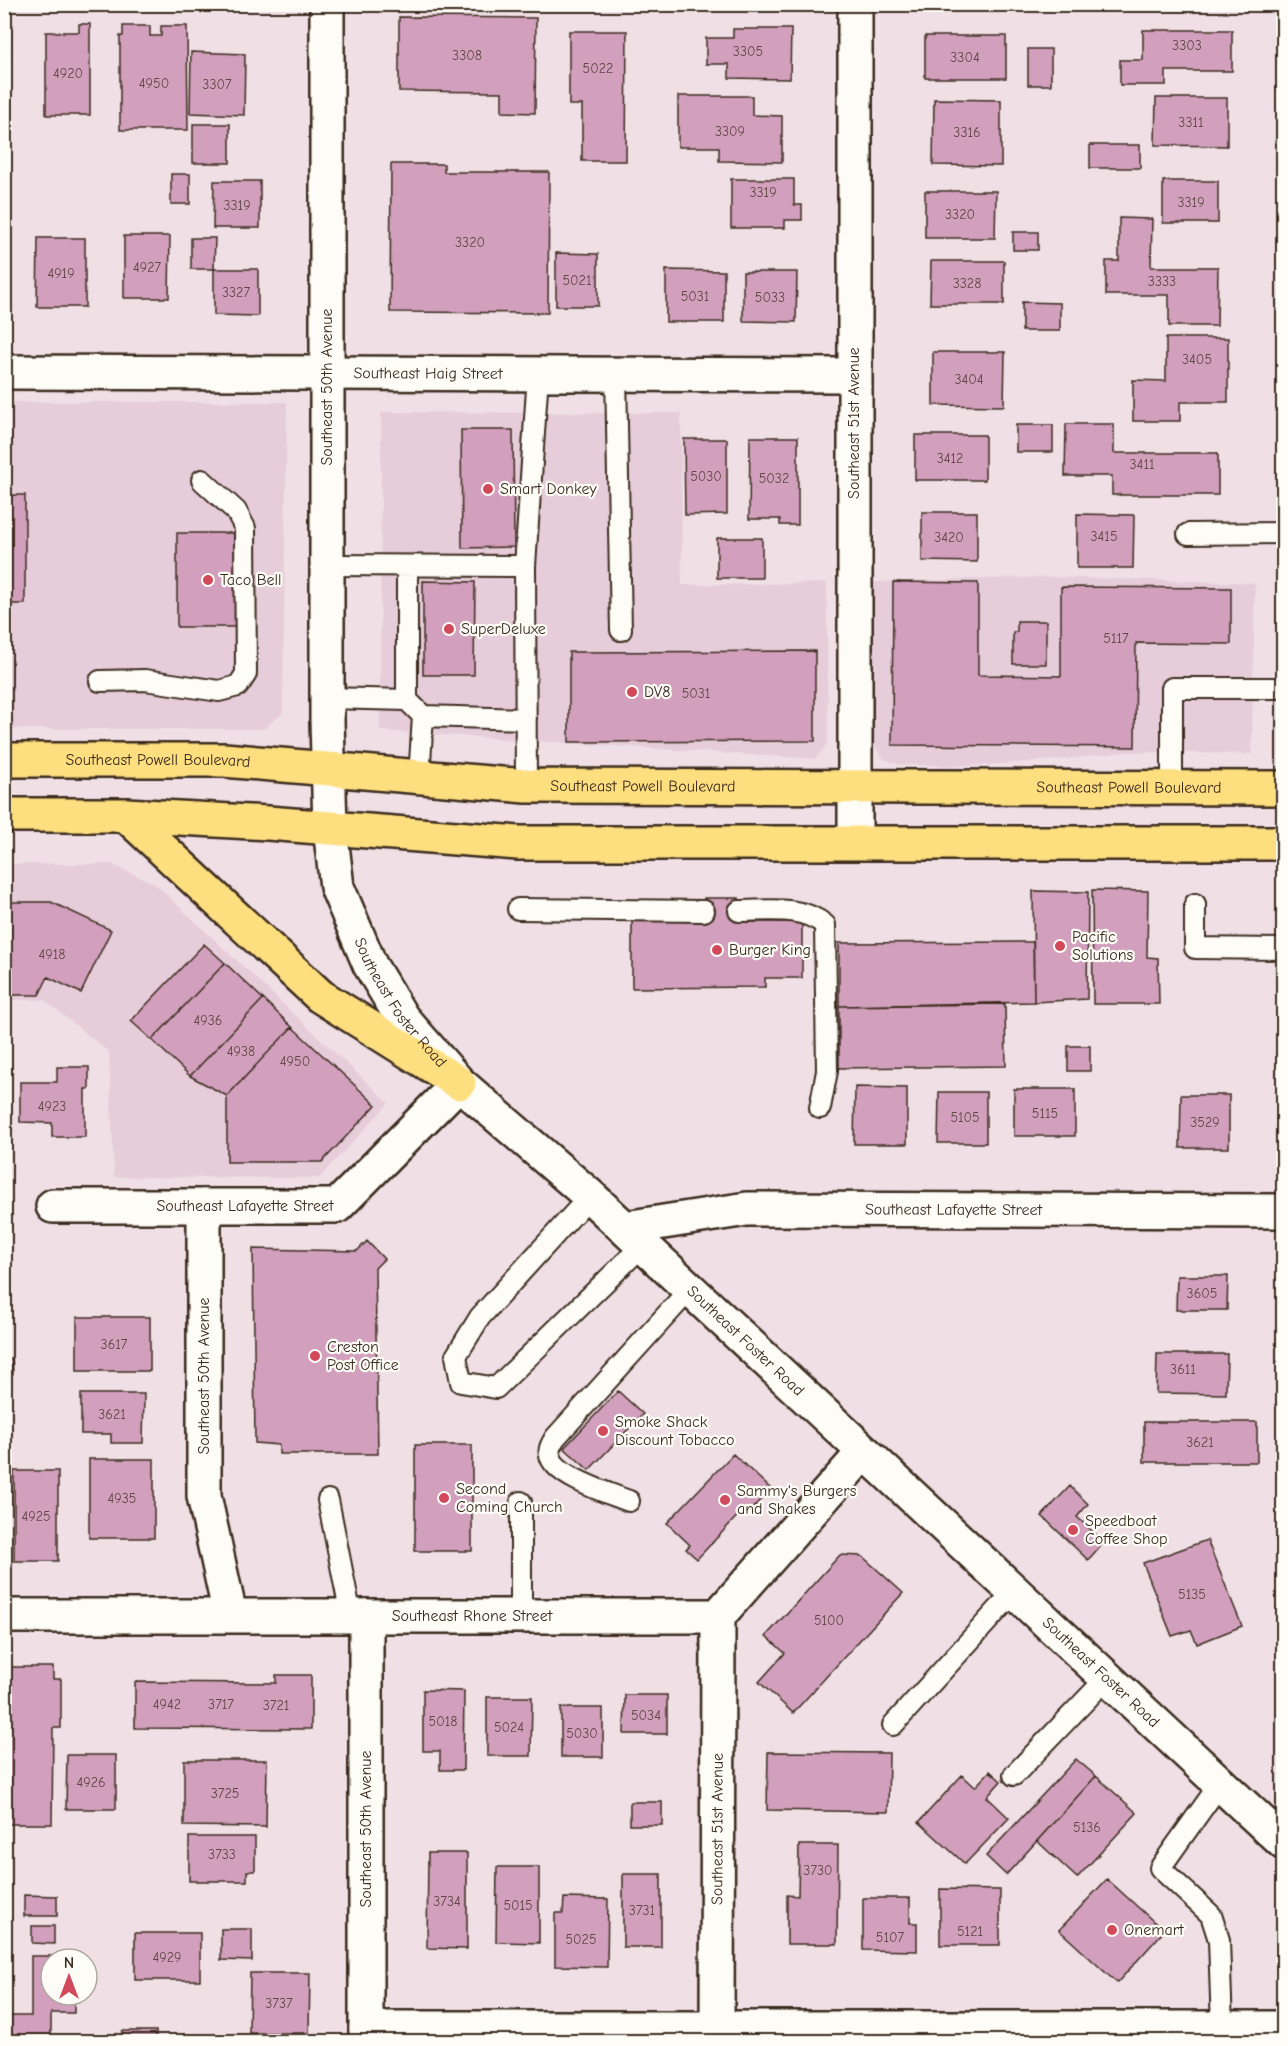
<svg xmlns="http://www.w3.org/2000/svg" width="1288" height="2046" font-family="'Comic Neue',sans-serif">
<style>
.built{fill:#e7cdda}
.building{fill:#d2a0bd;stroke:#3b2a1e;stroke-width:1.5}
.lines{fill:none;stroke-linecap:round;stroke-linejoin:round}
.service-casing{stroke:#3b2a1e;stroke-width:24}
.minor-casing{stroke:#3b2a1e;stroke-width:38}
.secondary-casing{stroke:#3b2a1e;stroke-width:38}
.primary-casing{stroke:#3b2a1e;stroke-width:38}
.service{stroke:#fdfcf7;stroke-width:20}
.minor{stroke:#fdfcf7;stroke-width:33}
.secondary{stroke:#fdfcf7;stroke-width:33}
.primary{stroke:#fedf80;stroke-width:33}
.poi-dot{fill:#d1495b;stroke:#fdfcf7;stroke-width:2}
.labels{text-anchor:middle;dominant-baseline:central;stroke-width:4.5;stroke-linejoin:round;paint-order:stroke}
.number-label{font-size:14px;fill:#614846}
.street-label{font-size:16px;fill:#3b2a1e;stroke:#fdfcf7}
.poi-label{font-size:16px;fill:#3b2a1e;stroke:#fdfcf7;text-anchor:start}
</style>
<rect width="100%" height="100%" fill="#f0e0e6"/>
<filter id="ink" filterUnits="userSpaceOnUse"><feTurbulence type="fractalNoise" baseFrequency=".0167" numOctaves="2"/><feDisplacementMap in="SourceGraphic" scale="12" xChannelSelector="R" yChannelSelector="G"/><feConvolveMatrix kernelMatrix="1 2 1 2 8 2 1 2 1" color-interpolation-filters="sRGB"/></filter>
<g filter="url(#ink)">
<!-- built -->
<path class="built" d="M5,402h282l-4,311 -19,16h-259z
M381,412l300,1 1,172 145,-2 1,158 -5,9 -8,9 -435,-28z
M1051,577l204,6 -3,171 -127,-2 -68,8 -83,6 -74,-1 -16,-6 -10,-13 -1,-164z
M5,864h106l43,19 235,220 -70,75 -205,-1 -5,-125 -65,-52h-39z"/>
<!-- building -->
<path class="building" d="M399,17l137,1 -1,95 -33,-1v-20l-103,-1z
M4,24h7l-1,77h-6z
M79,24h11v91h-44v-83h33z
M123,26h27v10h11v-10h26l1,104h-68v-94h3z
M733,29h58l-1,50 -61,-1v-14h-23v-26h27z
M1143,30h89v41h-66v14h-46v-25h23z
M569,31h58l-1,130h-44v-56h-13z
M925,36h81v42h-81z
M1028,49h23v36h-23z
M191,52l54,2 -1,61 -54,-2z
M678,96h74v19l30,1v46l-63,-1v-14h-41z
M1156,98h71v48l-72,-1z
M934,99l67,1v66l-68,-1z
M193,124h37v39h-37z
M1090,145h50v23h-50z
M391,164h53v8h105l-1,141 -158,-1z
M171,174h19v30h-19z
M731,179h63v26h8v15h-17v8h-54z
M214,181h46v47h-47z
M1163,181h55v42h-55z
M925,191h71l-1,47h-70z
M4,217h2v92h-2z
M1119,218l33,1 -1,48h67l-1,59h-48v-31h-63v-34h13z
M1013,232h25v18h-25z
M124,236h46l-1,62h-45z
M38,238h47v69h-48z
M191,238h24l-1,31h-23z
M556,253l42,1v52h-42z
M931,261h73v43h-74z
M214,269h44v47l-44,-1z
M666,270l58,1v51h-58z
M743,272h54l-1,50 -53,-1z
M1022,302l38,1v28h-38z
M1166,338h62v64h-48v19h-47v-41l33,1z
M933,352h72l-1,54 -71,-1z
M1066,424h48v29h104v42h-106v-19h-47z
M1016,425h37v27h-37z
M461,430h52l1,117 -52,1z
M915,435h70v45h-70z
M750,437h48v88h-18v-6h-31z
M684,439h43v75l-42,1z
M4,495h21v109h-21z
M922,512h55v50l-55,-1z
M1077,514l57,1 -1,53h-56z
M177,533h62v94h-62z
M717,538h45v40h-45z
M423,581l52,1 -1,93h-51z
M893,582l85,1v92l83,1v-89l170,1v56l-95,-1 -1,104 -243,-2z
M1017,621h29v43h-33v-32h4z
M815,651v90l-246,1v-90z
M1092,890l56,1 -1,66 11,1 1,46h-66z
M1033,891l55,1 -1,107 -53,3z
M704,898h35v24h63v56h-37v9l-133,1v-71l72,-1z
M4,902h47l60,28 -30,63 -33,-16 -9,18h-35z
M1033,942l1,60 -195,4v-63z
M204,944l21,19 -73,77 -21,-19z
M225,963l38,36 -73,77 -38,-36z
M263,999l29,28 -65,69 -37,-20z
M1005,1004l1,62 -167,2v-62z
M292,1027l84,78 -54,57h-95v-66z
M1068,1046h22v25h-22z
M57,1067h32v22h-4v48h-33v-14l-32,-1v-40h37z
M855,1087l52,1v56h-53z
M1014,1089h61v47h-61z
M939,1092h47v51h-48z
M1181,1095h48v53h-49z
M367,1241l17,18 -9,9 3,186h-99v-9l-24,-2 -2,-194 104,2z
M1177,1276h51l-1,34h-51z
M77,1317h73v54h-73z
M1157,1354h70l-1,40 -70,-1z
M12,1359l1,15h-9v-14z
M618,1391l25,23 -54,56 -25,-22z
M81,1394h63l-1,49h-32v-9h-30z
M1144,1422h113v40h-113z
M415,1445h57v106h-57z
M733,1454l38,35 -24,25 -4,-4 -46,49 -11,-10 4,-4 -23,-22z
M89,1459h65v79h-65z
M14,1471h44v90h-44z
M1070,1486l18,18 -11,13 27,25 -16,18 -46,-44z
M1207,1540l35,86 -45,18 -6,-14 -19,6 -29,-73z
M840,1555l22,1 41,37 -110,120 -34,-31 26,-29 -19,-17z
M4,1667h49v12h8v49h-8l-1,96h-48z
M276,1675h35v54l-176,-1v-46l141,1z
M423,1690l41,1 -1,79h-23v-19h-17z
M625,1695h42v39h-43z
M487,1697h45l-1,59h-44z
M561,1708h42v49h-42z
M768,1752l121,1 -1,59 -121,-2z
M67,1755h49v54h-50z
M1076,1759l20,17 -90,99 -20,-19z
M184,1760h83l-1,67 -82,-1z
M990,1771l11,10 -14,16 22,21 -44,46 -46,-42 43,-47 13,12z
M1096,1776l41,37 -60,65 -40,-37z
M630,1802h32v23h-32z
M189,1837h66v34h-8v10h-58z
M799,1845h39l-1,99h-50v-49l11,1z
M428,1853h39v96l-40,-1z
M497,1867h42v76l-43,-1z
M623,1874h38v73h-38z
M1107,1879l57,52 -47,52 -58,-53z
M940,1889l60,1v55h-60z
M24,1895l33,1v20h-33z
M564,1898l44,1 -1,68 -52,-1v-53h8z
M863,1898h47v25h7v28l-54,-1z
M32,1926h22v18l-22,-1z
M221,1929h31v32l-31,-1z
M135,1933h65v47h-65z
M31,1956h43v3h-23v36h23v18h-23v29h-44l1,-26h23z
M250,1973h60l-1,60h-60z
M122,2031h34v11h-34z"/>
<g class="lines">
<!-- service casing -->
<g class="service-casing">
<path id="service" d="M616,374l5,256
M1188,534l96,-1
M327,565l198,1
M407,566v134
M100,681l45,-1 74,11 19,-5 8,-12 -1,-146 -9,-17 -34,-31
M327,698l80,2 16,16 103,3
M419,778l4,-62
M526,786l-1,-220 13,-192
M1172,787v-99h112
M1195,904v44l89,1
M518,909l186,2
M739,911c28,0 63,-6 86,14l2,146 -7,37
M590,1196l-110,121 -24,39 5,26 35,6 147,-143
M328,1500l23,116
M629,1501c-18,-7 -75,-24 -79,-46 -2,-6 2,-12 5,-17l135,-149
M521,1502v114
M893,1725l121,-133
M1014,1775l92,-96
M1219,1785l-59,83 51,47 8,25 3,88"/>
</g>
<!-- minor casing -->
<g class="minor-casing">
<g id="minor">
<path d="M855,4v838"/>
<path id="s1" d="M4,372l849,3"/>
<path id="s2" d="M53,1206h284l122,-123"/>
<path d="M204,1206v290l26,119"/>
<path id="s3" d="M625,1228l122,-19 537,2"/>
<path id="s4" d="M4,1616h714l146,-164"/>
<path d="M366,2028h918"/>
<path d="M366,2042v-426"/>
<path id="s5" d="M717,2042l1,-426"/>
</g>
</g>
<!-- secondary casing -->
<g class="secondary-casing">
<g id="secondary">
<path id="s6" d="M327,4v716l3,108 7,59 33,78 32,53 57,65 131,113 694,647"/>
</g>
</g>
<!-- primary casing -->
<g class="primary-casing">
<g id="primary">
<path id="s7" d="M4,760h220l302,26 758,2"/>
<path d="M4,815h122l142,8 250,20h766"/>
<path d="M126,815l194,181 139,87"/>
</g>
</g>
<!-- service -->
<use href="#service" class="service"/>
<!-- minor -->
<use href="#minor" class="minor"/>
<!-- secondary -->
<use href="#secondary" class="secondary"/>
<!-- primary -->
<use href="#primary" class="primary"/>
</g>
</g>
<!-- markers -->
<g class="poi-dot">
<circle cx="488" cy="489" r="6"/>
<circle cx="208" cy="580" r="6"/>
<circle cx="449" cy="629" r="6"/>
<circle cx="632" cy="692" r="6"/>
<circle cx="1060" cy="946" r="6"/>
<circle cx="717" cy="950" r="6"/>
<circle cx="315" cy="1356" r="6"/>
<circle cx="603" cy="1431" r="6"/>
<circle cx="444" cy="1498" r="6"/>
<circle cx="725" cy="1500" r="6"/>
<circle cx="1073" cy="1530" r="6"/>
<circle cx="1112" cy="1930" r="6"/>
</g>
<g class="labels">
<!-- number labels -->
<g class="number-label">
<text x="1187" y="45">3303</text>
<text x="748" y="51">3305</text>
<text x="467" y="55">3308</text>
<text x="965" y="57">3304</text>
<text x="598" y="68">5022</text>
<text x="68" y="73">4920</text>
<text x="154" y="83">4950</text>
<text x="217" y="84">3307</text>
<text x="1191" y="122">3311</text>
<text x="730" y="131">3309</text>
<text x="967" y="132">3316</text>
<text x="763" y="192">3319</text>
<text x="1191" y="202">3319</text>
<text x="237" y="205">3319</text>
<text x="960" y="214">3320</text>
<text x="470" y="242">3320</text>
<text x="147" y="267">4927</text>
<text x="61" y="273">4919</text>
<text x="577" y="280">5021</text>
<text x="1162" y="281">3333</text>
<text x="967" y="283">3328</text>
<text x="236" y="292">3327</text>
<text x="695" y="296">5031</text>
<text x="770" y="297">5033</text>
<text x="1197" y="359">3405</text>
<text x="969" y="379">3404</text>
<text x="950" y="458">3412</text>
<text x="1142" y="464">3411</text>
<text x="706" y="476">5030</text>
<text x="774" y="478">5032</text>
<text x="1104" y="536">3415</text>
<text x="949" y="537">3420</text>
<text x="1116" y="638">5117</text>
<text x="696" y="693">5031</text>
<text x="52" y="954">4918</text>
<text x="208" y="1020">4936</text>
<text x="241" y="1051">4938</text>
<text x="295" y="1061">4950</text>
<text x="52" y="1106">4923</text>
<text x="1045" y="1113">5115</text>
<text x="965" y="1117">5105</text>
<text x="1205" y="1122">3529</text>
<text x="1202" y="1293">3605</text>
<text x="114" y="1344">3617</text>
<text x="1183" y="1369">3611</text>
<text x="112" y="1414">3621</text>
<text x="1200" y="1442">3621</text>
<text x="122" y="1498">4935</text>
<text x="36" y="1516">4925</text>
<text x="1192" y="1594">5135</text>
<text x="829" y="1620">5100</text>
<text x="167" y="1704">4942</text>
<text x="221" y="1704">3717</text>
<text x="276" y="1705">3721</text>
<text x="646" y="1715">5034</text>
<text x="443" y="1721">5018</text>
<text x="509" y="1727">5024</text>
<text x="582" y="1733">5030</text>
<text x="91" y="1782">4926</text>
<text x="225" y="1793">3725</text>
<text x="1087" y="1827">5136</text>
<text x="222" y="1854">3733</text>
<text x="818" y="1870">3730</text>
<text x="447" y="1901">3734</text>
<text x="518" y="1905">5015</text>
<text x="642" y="1910">3731</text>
<text x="970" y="1931">5121</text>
<text x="890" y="1937">5107</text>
<text x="581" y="1939">5025</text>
<text x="167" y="1957">4929</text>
<text x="279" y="2003">3737</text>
</g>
<!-- street labels -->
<g class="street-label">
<text stroke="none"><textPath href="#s1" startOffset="424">Southeast Haig Street</textPath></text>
<text transform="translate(327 387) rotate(-90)">Southeast 50th Avenue</text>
<text transform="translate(854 423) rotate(-90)">Southeast 51st Avenue</text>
<text stroke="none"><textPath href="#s7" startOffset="154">Southeast Powell Boulevard</textPath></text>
<text stroke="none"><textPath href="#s7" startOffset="640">Southeast Powell Boulevard</textPath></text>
<text stroke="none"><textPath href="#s7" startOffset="1126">Southeast Powell Boulevard</textPath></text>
<text stroke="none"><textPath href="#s6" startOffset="1016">Southeast Foster Road</textPath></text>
<text stroke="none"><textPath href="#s2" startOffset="192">Southeast Lafayette Street</textPath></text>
<text stroke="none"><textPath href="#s3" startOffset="330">Southeast Lafayette Street</textPath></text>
<text stroke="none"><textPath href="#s6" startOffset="1502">Southeast Foster Road</textPath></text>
<text transform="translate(204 1376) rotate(-90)">Southeast 50th Avenue</text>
<text stroke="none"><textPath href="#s4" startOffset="468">Southeast Rhone Street</textPath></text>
<text stroke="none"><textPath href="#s6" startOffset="1988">Southeast Foster Road</textPath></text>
<text transform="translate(366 1829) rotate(-90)">Southeast 50th Avenue</text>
<text stroke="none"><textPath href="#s5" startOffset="213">Southeast 51st Avenue</textPath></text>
</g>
<!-- poi labels -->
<g class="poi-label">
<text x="500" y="489">Smart Donkey</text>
<text x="220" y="580">Taco Bell</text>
<text x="461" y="629">SuperDeluxe</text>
<text x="644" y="692">DV8</text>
<text x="1072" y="937">Pacific<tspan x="1072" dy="18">Solutions</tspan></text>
<text x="729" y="950">Burger King</text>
<text x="327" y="1347">Creston<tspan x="327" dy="18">Post Office</tspan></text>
<text x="615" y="1422">Smoke Shack<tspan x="615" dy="18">Discount Tobacco</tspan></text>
<text x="456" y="1489">Second<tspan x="456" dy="18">Coming Church</tspan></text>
<text x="737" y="1491">Sammy's Burgers<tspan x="737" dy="18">and Shakes</tspan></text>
<text x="1085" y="1521">Speedboat<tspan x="1085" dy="18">Coffee Shop</tspan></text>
<text x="1124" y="1930">Onemart</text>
</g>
</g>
<!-- margin -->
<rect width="1288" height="2046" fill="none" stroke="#fdfcf7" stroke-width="24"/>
<rect x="12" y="12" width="1264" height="2022" fill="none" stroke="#3b2a1e" stroke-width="2" filter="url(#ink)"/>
<!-- north arrow -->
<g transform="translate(69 1977)"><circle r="28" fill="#fdfcf7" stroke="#afa8a0" stroke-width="1.5"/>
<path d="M0-4.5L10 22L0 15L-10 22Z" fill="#d1495b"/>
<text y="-9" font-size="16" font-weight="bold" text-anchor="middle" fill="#3b2a1e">N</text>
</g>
</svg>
